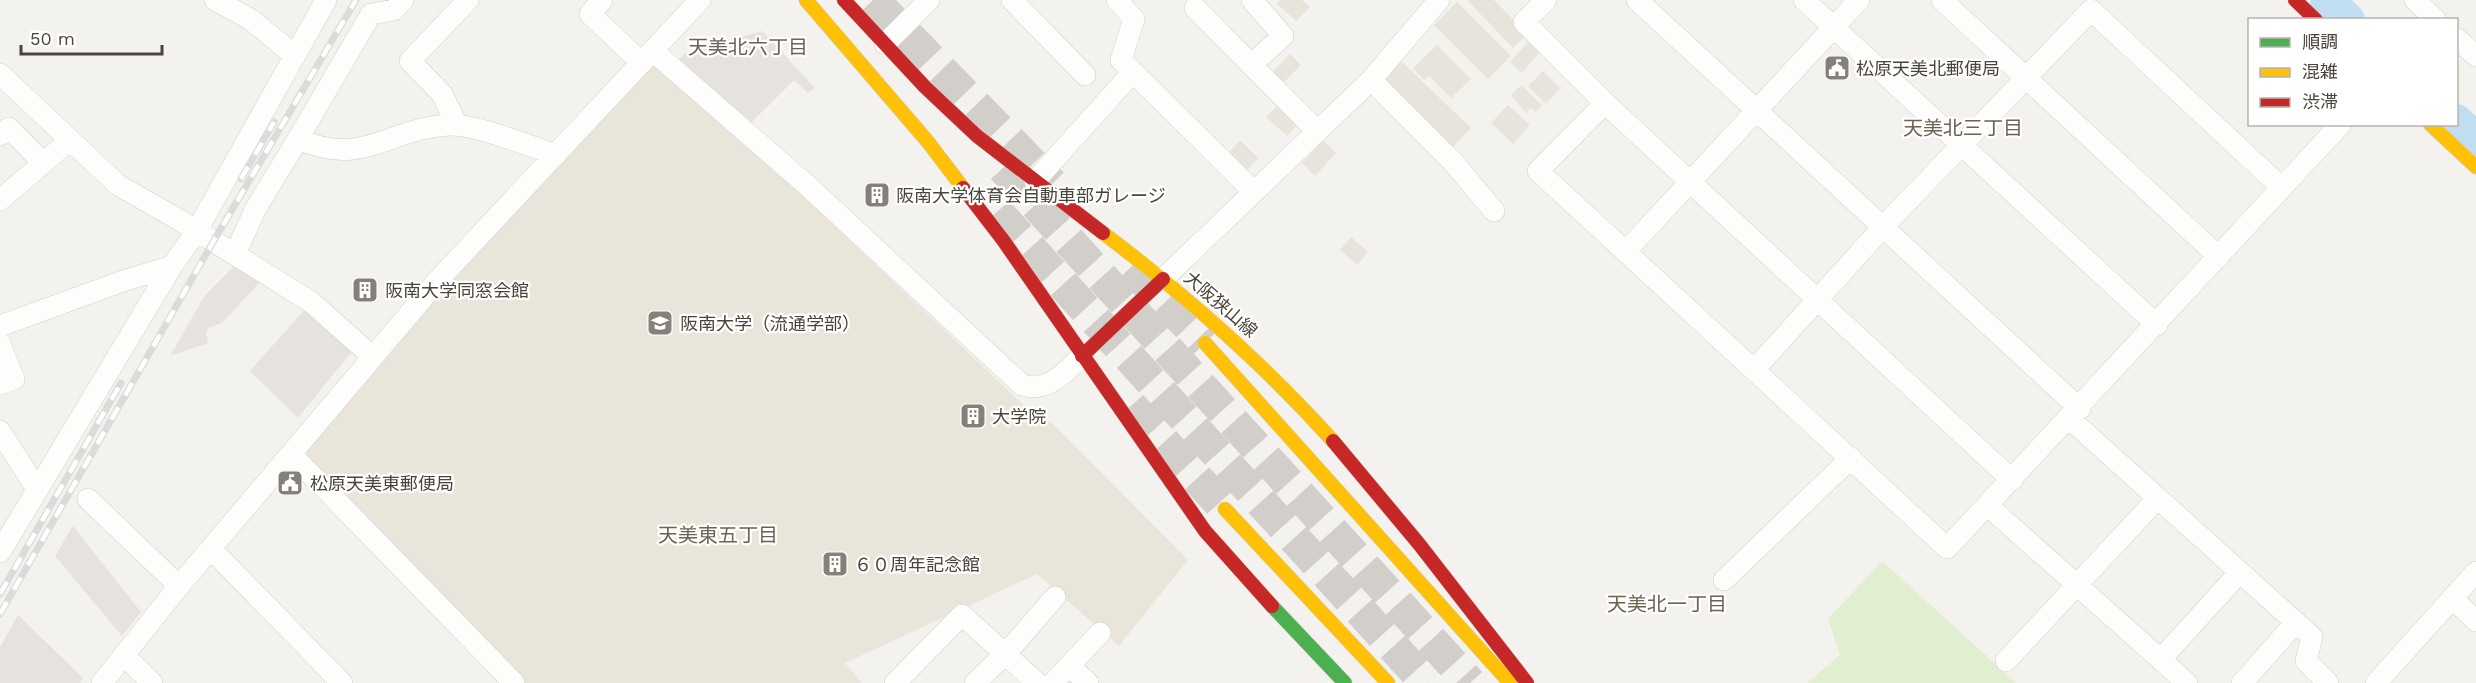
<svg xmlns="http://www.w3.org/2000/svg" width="2476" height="683" font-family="'Work Sans','Noto Sans JP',sans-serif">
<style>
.residential{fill:#e7e4dc}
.education{fill:#eae5da}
.green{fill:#e1eecf}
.parking{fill:#e6e3df}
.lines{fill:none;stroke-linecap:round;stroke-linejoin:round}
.river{stroke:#c0ddf1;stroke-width:34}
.highway-tunnel{stroke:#d2cfca;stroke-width:33;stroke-dasharray:33 16;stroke-linecap:butt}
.street-casing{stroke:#d2d0cb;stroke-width:22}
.fast-casing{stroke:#d3cfc5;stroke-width:15}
.slow-casing{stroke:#d3cfc5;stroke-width:15}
.jam-casing{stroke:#d3cfc5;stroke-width:15}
.street{stroke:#fdfdfc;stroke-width:21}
.fast{stroke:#4caf50;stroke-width:14}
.slow{stroke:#ffc107;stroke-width:14}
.jam{stroke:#c62828;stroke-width:14}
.rail-casing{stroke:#dbdbda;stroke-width:7}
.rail{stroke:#fff;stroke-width:4.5;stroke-dasharray:14;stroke-linecap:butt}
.labels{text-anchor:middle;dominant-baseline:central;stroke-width:4.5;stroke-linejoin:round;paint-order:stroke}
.poi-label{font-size:18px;fill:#4b4439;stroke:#fff;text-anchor:start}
.street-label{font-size:18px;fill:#4b4439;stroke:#fff}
.neighbourhood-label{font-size:20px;fill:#6e6250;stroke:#fff}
</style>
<rect width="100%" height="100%" fill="#f4f2ee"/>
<!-- residential -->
<path class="residential" d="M1280,0h22l8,7 -14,14 -19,-17z
M1467,0h27l33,34 -14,14z
M1457,2l54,54 -23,23 -54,-54z
M1528,42l12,10 -18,21 -12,-11z
M1437,45l34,34 -20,19 -22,-22 -5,4 -11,-12z
M1290,54l11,11 -20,20 -11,-10z
M1401,61l70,67 -19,20 -70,-67z
M1543,71l17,17 -14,16 -18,-18z
M1521,85l21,20 -6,7 -5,-4 -5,5 -15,-18z
M1508,105l22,20 -17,19 -22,-21z
M1277,106l20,19 -10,11 -21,-19z
M1240,140l18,18 -11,12 -18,-18z
M1323,140l13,13 -21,23 -13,-13z
M1351,237l17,15 -11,13 -17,-15z"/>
<!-- education -->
<path class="education" d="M651,63l54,40 329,312 18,8 136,137 -69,86 -82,-72 -192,89 17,20h-343l-216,-232 127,-151z"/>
<!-- green -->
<path class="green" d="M1882,561l134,122h-209l33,-28 -12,-36z"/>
<!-- parking -->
<path class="parking" d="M762,31l53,57 -7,5 -14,-13 -45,45 -73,-62 9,-10z
M237,263l26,16 -41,44 -12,4 -4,6 2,10 -38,13 35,-61z
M306,308l47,42 -55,68 -48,-47z
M73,526l68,86 -19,24 -67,-80z
M18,615l65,63 -3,5h-80v-36z"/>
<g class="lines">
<!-- river -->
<path class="river" d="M2327,0l21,20
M2456,121l20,18"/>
<!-- highway-tunnel -->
<path class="highway-tunnel" d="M873,0l179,184
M1003,168l467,515
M997,212l429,471
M1131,267l74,76
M1131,406l94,103"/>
<!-- street casing -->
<g class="street-casing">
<path id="street" d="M215,0l35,19 44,36
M602,0l-12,14 52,49
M1012,0l73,75
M1117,0l17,19 -13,41 133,132
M1546,0l-22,22 81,81 407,377
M1637,0l443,409
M1804,0l353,325
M1942,0l277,257
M2415,0l21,20
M1195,8l122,123
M2456,38l20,18
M885,44l44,-44
M653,51l156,136 213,198c26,8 42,-12 60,-29
M1251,65l32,-29 -31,-36
M0,74l118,111 63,36 130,81 62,55
M1371,80l82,82 41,49
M1605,103l-67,68 216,199
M457,125l-15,-31 -32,-33 58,-61
M0,135l9,-7 34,35
M298,139l73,-125 23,-4 9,-10
M1035,181l98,-109
M0,200l70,-60
M1627,250l232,-250
M235,254l21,-46 42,-69c66,29 90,-11 151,-14 27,-1 80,21 107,30
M1163,279l208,-199 68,-80
M0,326l123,-45 49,-15
M0,344l14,35 -14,5
M2070,419l242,218 -6,24 22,22
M0,431l36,57
M292,455l222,228
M88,499l91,87
M1987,505l-40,43 -193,-178 129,-143 208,-217 191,178
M211,549l131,134
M0,552l172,-286 24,-34 130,-232
M1724,580l127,-122
M2452,598l24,23
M125,656l27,27
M2161,659l79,-87
M2006,661l152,-163
M1069,666l19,17
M102,683l77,-97 260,-307 261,-279
M895,683l67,-68 75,68
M975,683l35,-34 45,-52
M1053,683l47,-50
M2187,683l-200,-178 354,-381
M2242,683l54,-61
M2376,683l100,-111"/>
</g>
<!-- fast casing -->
<g class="fast-casing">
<path id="fast" d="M1272,606l73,77"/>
</g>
<!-- slow casing -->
<g class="slow-casing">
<path id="slow" d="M806,0l122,142 35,46
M2430,124l46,43
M1103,233c85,64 159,129 230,208
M1205,343l305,340
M1225,509l163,174"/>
</g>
<!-- jam casing -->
<g class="jam-casing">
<path id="jam" d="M844,0l81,87 52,49 126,97
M2295,0l21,20
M963,188l40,52 202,291 67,75
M1082,356l81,-77
M1333,441l86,103 108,139"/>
</g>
<!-- street -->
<use href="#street" class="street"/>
<!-- fast -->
<use href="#fast" class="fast"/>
<!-- slow -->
<use href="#slow" class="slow"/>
<!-- jam -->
<use href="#jam" class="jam"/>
<!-- rail casing -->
<g class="rail-casing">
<path id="rail" d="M241,179l33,-57
M0,594l121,-211
M0,614l213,-372 143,-242"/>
</g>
<!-- rail -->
<use href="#rail" class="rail"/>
</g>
<!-- icons -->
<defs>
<g id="civic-square" transform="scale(1.35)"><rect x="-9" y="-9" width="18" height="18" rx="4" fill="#868178" stroke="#fff"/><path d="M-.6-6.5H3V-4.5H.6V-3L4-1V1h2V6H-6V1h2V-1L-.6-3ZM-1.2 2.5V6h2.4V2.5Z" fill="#fff"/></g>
<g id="building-square" transform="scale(1.35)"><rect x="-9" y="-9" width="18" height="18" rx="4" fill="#868178" stroke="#fff"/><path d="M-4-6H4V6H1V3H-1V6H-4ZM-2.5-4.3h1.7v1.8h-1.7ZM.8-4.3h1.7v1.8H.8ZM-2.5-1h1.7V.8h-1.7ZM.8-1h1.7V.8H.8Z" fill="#fff"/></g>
<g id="university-square" transform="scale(1.35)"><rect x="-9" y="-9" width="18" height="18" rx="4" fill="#868178" stroke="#fff"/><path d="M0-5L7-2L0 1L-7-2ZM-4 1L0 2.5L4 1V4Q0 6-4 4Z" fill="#fff"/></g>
</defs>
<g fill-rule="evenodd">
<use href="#civic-square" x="1837" y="68"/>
<use href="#building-square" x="877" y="195"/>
<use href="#building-square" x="365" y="290"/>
<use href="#university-square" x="660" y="323"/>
<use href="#building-square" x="973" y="416"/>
<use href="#civic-square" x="290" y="483"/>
<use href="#building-square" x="835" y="564"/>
</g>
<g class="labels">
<!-- poi labels -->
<g class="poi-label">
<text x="1856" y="68">松原天美北郵便局</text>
<text x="896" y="195">阪南大学体育会自動車部ガレージ</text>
<text x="385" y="290">阪南大学同窓会館</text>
<text x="680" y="323">阪南大学（流通学部）</text>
<text x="992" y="416">大学院</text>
<text x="310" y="483">松原天美東郵便局</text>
<text x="854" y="564">６０周年記念館</text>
</g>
<!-- street labels -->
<g class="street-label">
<text transform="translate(1221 304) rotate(41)">大阪狭山線</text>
</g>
<!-- neighbourhood labels -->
<g class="neighbourhood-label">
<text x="748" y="47">天美北六丁目</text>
<text x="1963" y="128">天美北三丁目</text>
<text x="718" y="535">天美東五丁目</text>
<text x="1667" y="604">天美北一丁目</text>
</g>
</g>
<!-- legend -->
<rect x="2248" y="18" width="210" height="108" fill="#ffffff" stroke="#b7b4b0" stroke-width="1.5"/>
<rect x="2260" y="38" width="30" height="9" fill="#4caf50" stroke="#b7b4b0" stroke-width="1.5"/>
<text x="2302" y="48" font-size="18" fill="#4b4439">順調</text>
<rect x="2260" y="68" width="30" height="9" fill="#ffc107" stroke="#b7b4b0" stroke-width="1.5"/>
<text x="2302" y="78" font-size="18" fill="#4b4439">混雑</text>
<rect x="2260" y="98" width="30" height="9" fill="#c62828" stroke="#b7b4b0" stroke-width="1.5"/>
<text x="2302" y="108" font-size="18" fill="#4b4439">渋滞</text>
<!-- scale -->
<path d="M21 45v9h141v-9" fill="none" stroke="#4b4439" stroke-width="3"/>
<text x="30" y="45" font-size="18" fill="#4b4439" stroke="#ffffff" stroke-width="4.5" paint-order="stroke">50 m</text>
</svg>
